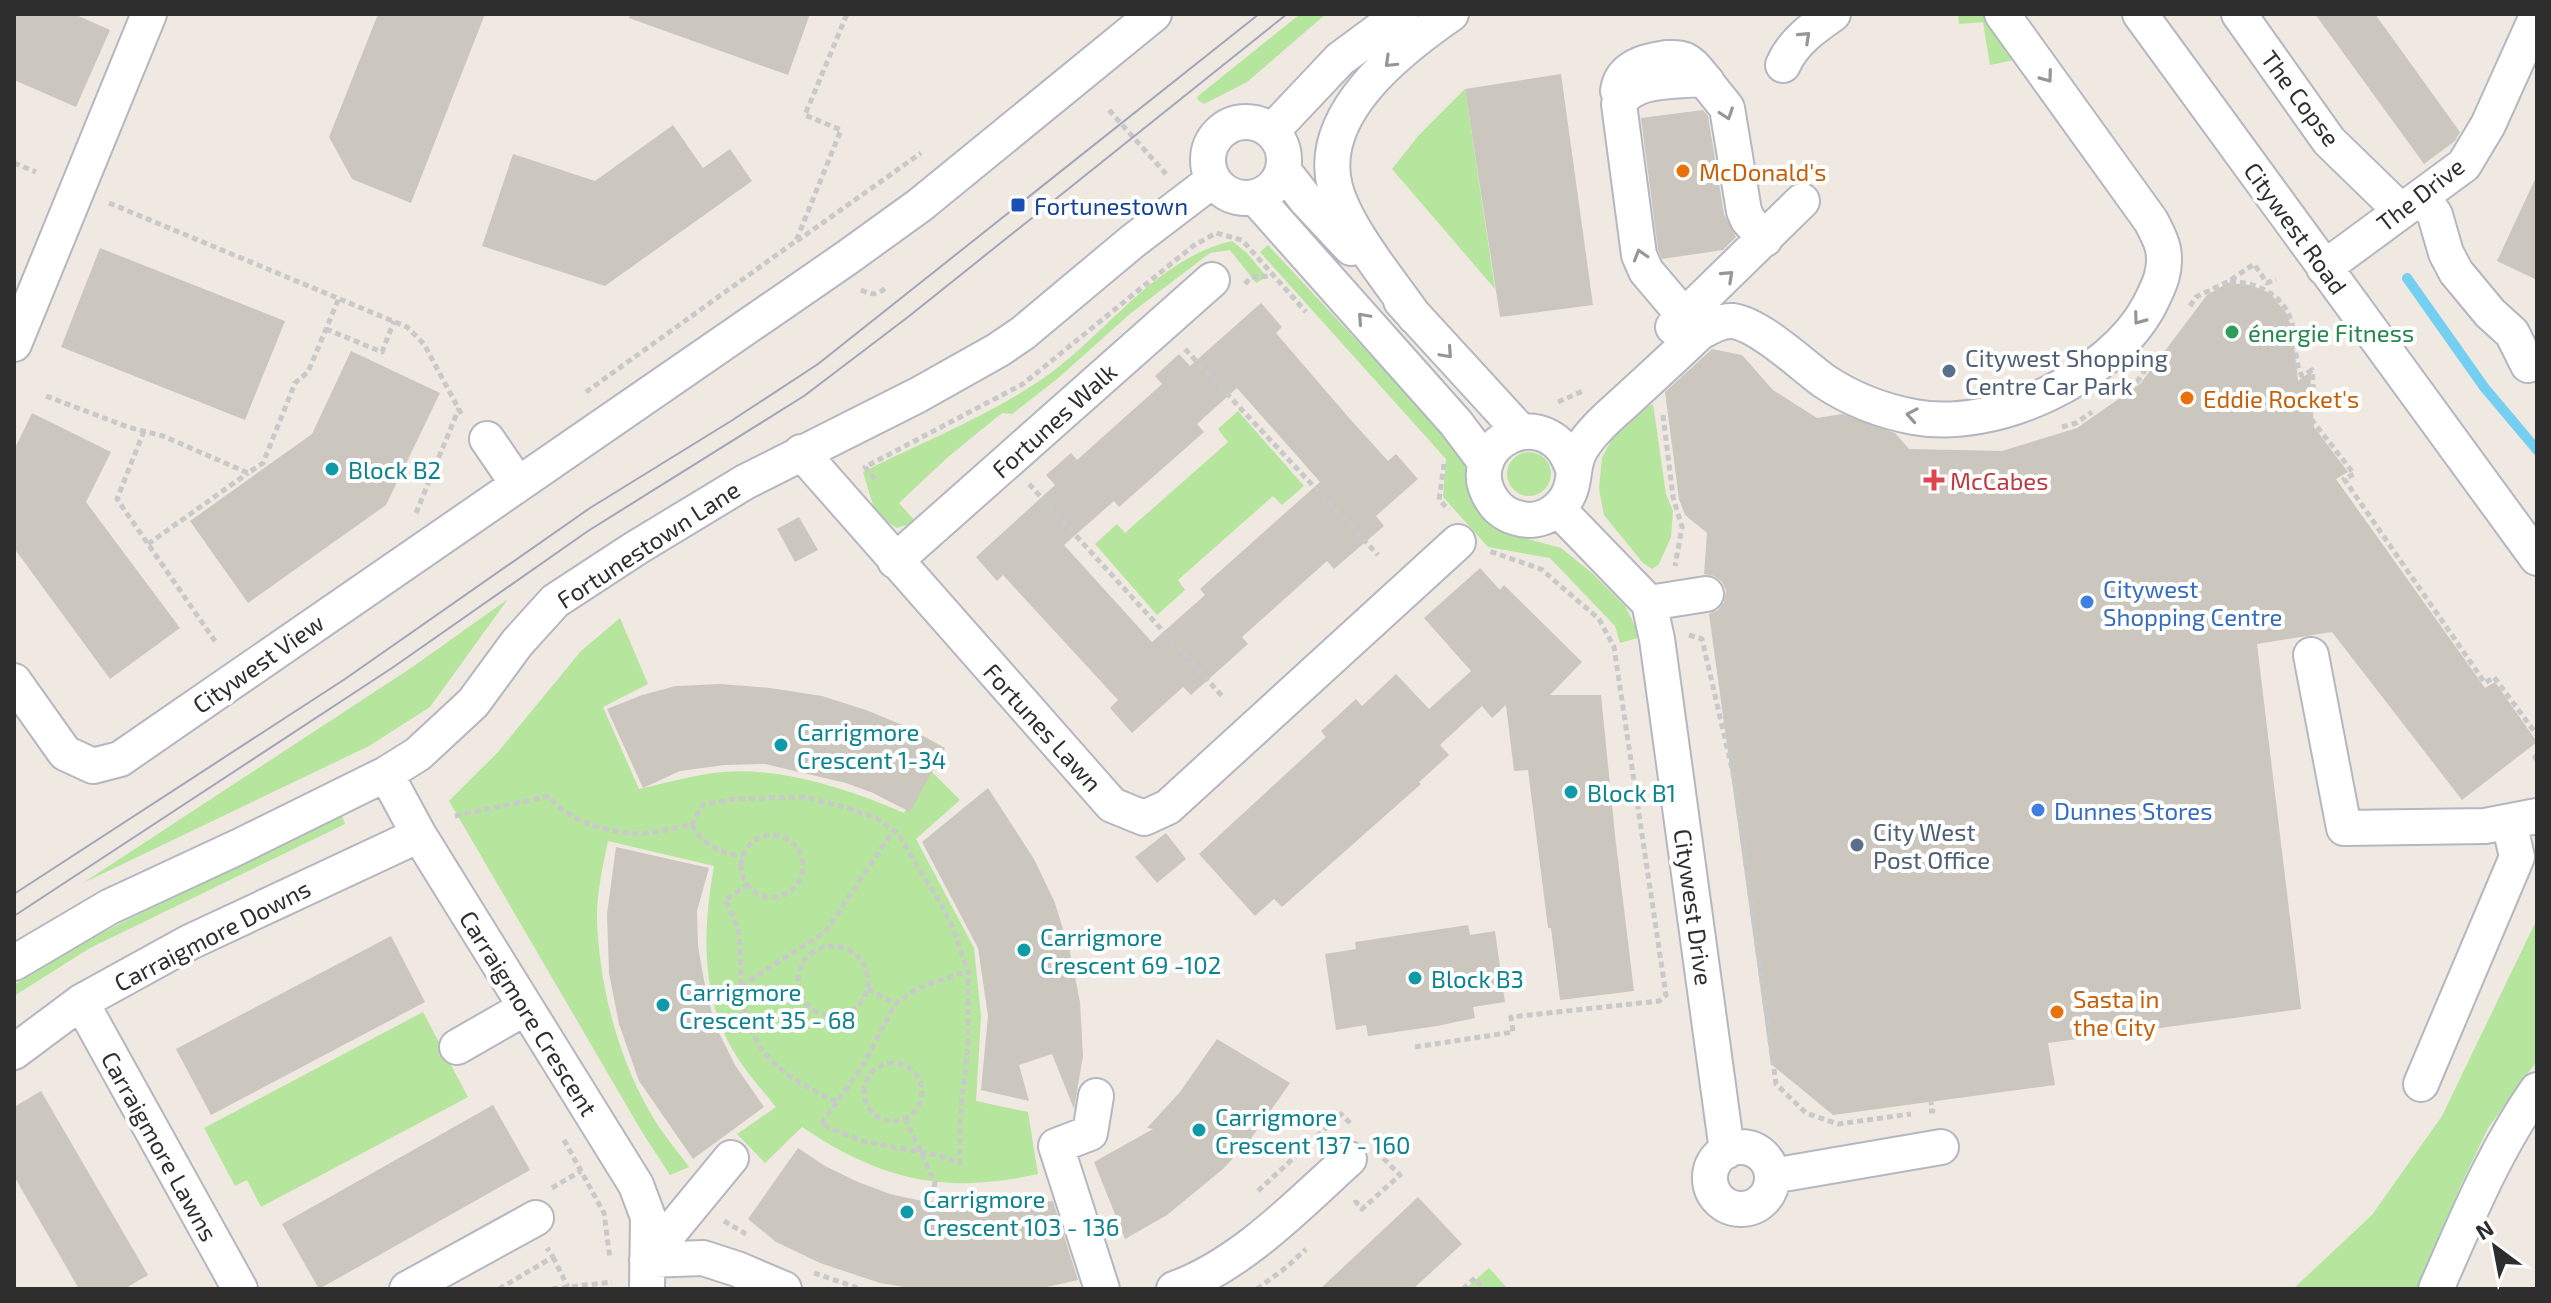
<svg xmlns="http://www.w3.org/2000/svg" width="2551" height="1303" font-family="'Exo 2',sans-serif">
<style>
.green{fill:#b6e59e}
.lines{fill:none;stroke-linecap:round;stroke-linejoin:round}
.stream{stroke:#75cff0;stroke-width:10}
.building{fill:#cbc7bf;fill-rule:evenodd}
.minor-casing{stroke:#b4b7c1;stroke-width:38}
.path{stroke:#c9c9c9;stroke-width:5;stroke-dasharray:6 4;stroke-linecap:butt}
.minor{stroke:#fff;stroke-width:34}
.tram{stroke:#a3a6b8;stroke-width:2}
.oneway{stroke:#969696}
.food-dot{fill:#e8710a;stroke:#fff;stroke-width:3}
.transit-dot{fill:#1a4fb4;stroke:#fff;stroke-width:3}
.leisure-dot{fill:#2e9e5b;stroke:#fff;stroke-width:3}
.service-dot{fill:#5c6f8a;stroke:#fff;stroke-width:3}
.culture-dot{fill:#0f9aa8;stroke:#fff;stroke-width:3}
.health-dot{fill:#e0444e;stroke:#fff;stroke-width:3}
.shop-dot{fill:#3f7fe0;stroke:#fff;stroke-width:3}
.labels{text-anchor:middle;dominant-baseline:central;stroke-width:8;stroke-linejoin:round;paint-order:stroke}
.street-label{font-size:24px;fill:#2e2e2e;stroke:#fff}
.food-label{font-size:24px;fill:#c56008;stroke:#fff;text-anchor:start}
.transit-label{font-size:24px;fill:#164399;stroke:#fff;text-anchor:start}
.leisure-label{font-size:24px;fill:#27864d;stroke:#fff;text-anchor:start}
.service-label{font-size:24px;fill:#4e5e75;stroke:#fff;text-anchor:start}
.culture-label{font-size:24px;fill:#0d838f;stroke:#fff;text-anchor:start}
.health-label{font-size:24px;fill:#be3a42;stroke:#fff;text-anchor:start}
.shop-label{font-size:24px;fill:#366cbe;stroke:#fff;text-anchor:start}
</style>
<rect width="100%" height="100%" fill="#efe9e1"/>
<!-- green -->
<path class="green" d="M1300,14h26l-79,68 -43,22 -6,-4 -1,-3z
M1958,14h26l28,34 2,12 -24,5 -7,-43 -24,2z
M1465,89l30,200 -103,-120 27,-34z
M1232,241l15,12 20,24 -11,6 -26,-33 -20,3 -79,60 -74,66 -45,35 -10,-1 -54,44 -49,46 17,19 -19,6 -21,-13 -13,-43c63,-32 132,-58 189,-100 58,-43 106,-114 180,-131z
M1268,245l196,211 9,39 18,29 37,15 33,9 31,25 33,33 16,31 -21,6 -5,-17 -65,-68 -62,-11 -45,-50 3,-38 -186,-207z
M1653,404l13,90 7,17 -2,26 -12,27 -7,5 -9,-6 -39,-48 -5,-26 3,-31 16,-32 12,-11z
M1238,411l66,75 -22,19 -9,-9 -95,84 7,10 -28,25 -62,-71 22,-20 8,9 103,-91 -10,-13z
M1507 474a22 22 0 1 1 44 0a22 22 0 1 1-44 0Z
M508,599l-78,108 -61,39 -286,137 328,-215z
M620,618l28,66 -45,23 36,82c28,-6 57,-15 85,-17 59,-5 127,18 180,41l25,-44 31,31 -44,39 58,109 7,68 -5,85 52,11 10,62c-94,21 -157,6 -236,-47l-37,36 -28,-29 39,-27c-12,-15 -25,-29 -35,-44 -41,-59 -39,-129 -27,-197l-106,-25c-5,23 -12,57 -11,80 3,70 23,146 62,206 9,13 20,26 30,40l-19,8 -28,-43 -193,-331 49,-49 83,-101z
M342,816l3,8 -255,124 -76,48v-11l69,-42 40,-21z
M2537,919v142l-49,67 -29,61 -22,64 -20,36h-124l79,-74 70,-99z
M423,1012l45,85 -207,110 -14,-27 -12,6 -31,-58z
M1489,1268l19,21h-43z"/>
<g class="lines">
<!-- stream -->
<path class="stream" d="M2407,278l77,109 53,63"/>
</g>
<!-- building -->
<path class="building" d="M14,14h60l36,16 -34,77 -62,-27z
M378,14h107l-74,189 -59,-24 -23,-42z
M630,14h180l-22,61 -159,-57z
M2315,14h60l85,118 -5,9 -31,23z
M1561,74l32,231 -93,12 -35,-228z
M1703,110l5,6 16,98 12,23 -13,13 -61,9 -4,-9 -17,-132z
M673,125l30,43 27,-19 22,32 -147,105 -123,-40 31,-92 82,27z
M2537,175v105l-40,-19z
M100,248l185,73 -40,99 -184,-73z
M2228,283l22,2 20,8 16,20 6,15 6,53 12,-9 4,55 34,45 -12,7 149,209 10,-6 42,60 -75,58 -130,-168 -75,12 44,365 -253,34 7,42 -222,30 -62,-51 -62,-450 9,-4 6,-8 2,-12 -4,-8 -8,-6 -10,-2 3,-41 -22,-18 -6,-16 -14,-107 47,-43 30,6 31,35 44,28 25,-4 53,19 14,16 93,2 75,-23 63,-44 67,-89z
M1261,303l21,24 -6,6 74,86 38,42 8,-7 22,25 -42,37 8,10 -50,43 -7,-8 -85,76 6,7 -57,51 -8,-8 -51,46 -22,-25 8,-8 -115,-125 -6,6 -21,-24 79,-72 -9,-10 25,-22 6,7 85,-76 -7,-8 24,-22 11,12zM1237,388l83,94 -120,107 5,6 -53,47 -88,-97 50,-44 5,6 85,-75 -7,-8z
M351,351l89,42 -54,112 -138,98 -58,-82 122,-87z
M32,413l79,39 -25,50 94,126 -70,51 -96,-131v-98z
M799,517l19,33 -23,12 -18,-33z
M1480,568l20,22 4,-5 78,77 -32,33h51l14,140 19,156 -74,9 -9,-72h-3l-20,-158 -14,1 -8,-66 -14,13 -10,-12 -42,39 9,10 -30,27 2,2 -139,123 -8,-8 -19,17 -56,-62 127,-117 -5,-6 35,-32 6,7 34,-32 33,35 42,-38 -47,-53z
M721,684l49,4 52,8 44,14 39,16 40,22 -35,64 -37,-19 -27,-10 -81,-19 -40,1 -45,6 -37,17 -36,-79 35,-14 34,-9z
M988,788l46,71 21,44 15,49 10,50 3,54 -9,53 -22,-55 -33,11 10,36 -48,-11 7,-74 -10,-68 -56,-106z
M1166,833l20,26 -29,24 -22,-26z
M616,847l93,21 -12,43 1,35 7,40 10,39 20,40 29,42 -71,52 -54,-78 -20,-57 -10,-51 -2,-59z
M1468,925l2,10 25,-4 10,71 -32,5 2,11 -38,8 -69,10 -2,-11 -30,5 -11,-76 31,-5 -1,-7z
M391,936l34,66 -214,113 -35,-66z
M1217,1039l73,44 -40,57 -27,29 -56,46 -42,24 -31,-77 59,-33 -6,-1 33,-36z
M41,1091l107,184 -24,14h-45l-65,-113v-69z
M493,1105l37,65 -211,119 -37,-65z
M798,1148l27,18 33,16 32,12 41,9 73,3 49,-5 25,79 -40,9h-120l-38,-6 -60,-20 -44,-21 -28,-23z
M1418,1197l44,47 -49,45h-93z"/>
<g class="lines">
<!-- minor casing -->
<g class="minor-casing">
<path id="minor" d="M2140,14l397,544
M2239,14l90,127 72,70
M1783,65c10,-23 30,-37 50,-51
M1618,91c3,-24 27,-30 48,-33 6,0 13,-1 19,2 9,4 15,15 22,22
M1208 160a38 38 0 1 1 76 0a38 38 0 1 1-76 0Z
M1272,131l68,-72 61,-45
M1283,170l24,31 44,47
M1255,197l201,226 30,40
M2423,197l12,18 11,38 10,19 34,41 22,20 16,32
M2324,268l140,-103 24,-40 49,-109
M1401,301l120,131
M1689,312l-15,-8 -28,-33 -7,-16 -20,-151c14,-26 53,-22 79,-25l9,4 20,25 17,103 4,9 17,19
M1415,317c-25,-36 -69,-88 -80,-130 -19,-73 64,-137 116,-173
M1673,327l129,-126
M14,344l135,-330
M487,439l30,44
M801,452l311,353 32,13 24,-11 290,-265
M1573,469c-24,-74 -117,-24 -81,31 8,13 22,19 37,20 20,0 39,-16 43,-36 3,-13 2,-24 9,-35 11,-19 31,-35 46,-49 24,-22 48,-44 72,-67 10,-6 22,-13 34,-12 27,4 68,43 91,60 27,18 58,30 90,36 81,15 196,-39 235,-111 10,-20 18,-35 14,-57 -2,-10 -8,-20 -12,-28l-149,-207
M1558,509l91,94 8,36 70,512
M895,561l317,-281
M1649,603l57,-9
M2311,655l33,173 141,-2 52,-10
M14,681l51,72 28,13 27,-7 728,-502 72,-52 234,-191
M386,774l33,61 217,350 12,32 -1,72
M14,963l95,-56 129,-60 148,-73 32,-20 55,-51 44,-60 38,-42 81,-53 109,-66 173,-87 80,-45 25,-17 110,-92 80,-61
M81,1002l159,287
M457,1047l68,-39
M14,1052l67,-50 109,-60 229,-107
M2421,1084l96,-227 -8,-35
M1096,1096l-6,37 -34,13 46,143
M1710 1178a31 31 0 1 1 62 0a31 31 0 1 1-62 0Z
M1772,1176l169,-29
M647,1260l56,-2 34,11 47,20
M647,1260l84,-102
M407,1289l129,-71
M1174,1289c67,-24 123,-83 175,-130
M2436,1289c30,-68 58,-138 101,-199"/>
</g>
<!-- path -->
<path class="path" d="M1109,110l57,64
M14,163l22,9
M109,203l298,124 17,17 39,73
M797,241l124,-88
M2230,281c33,3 59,16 64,52 2,14 1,30 8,43l10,-6 3,40 -7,5 46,59 -10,5 141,204 9,-6 43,58
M1245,284l6,-7 21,-1
M861,290c11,5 14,6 25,-2
M2190,306l6,-9 33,-16 25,-17 13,19 9,-4
M326,329l56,23 12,-31
M1185,349l193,206
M586,392l210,-151 45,-111 -36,-15 42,-101
M2120,393l17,-11 8,-12
M46,396l82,31 35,9 85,37 15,-10 32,-80 13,-11 31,-74
M1558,402l27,-12
M1663,415l10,82 9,30 -7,39
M2062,427l14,-4 16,-11
M144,431l-27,68 100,145
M1444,464l-5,36 10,10
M875,479l-10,-12 158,-83 170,-138 23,-13 26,7 64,72
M1029,484l193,212
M416,513l43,-105
M148,544l100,-71
M1689,635l13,4 33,143 41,302 30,29 32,11 73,-10
M2537,755l-2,2 2,3
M455,816l94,-20c17,23 52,34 79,37 21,2 44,-5 64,-8l10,-20 32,-6 70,-2 44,11 30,11 20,15 43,70 11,22 16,45v73l-8,76v43l-23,-8 -75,-14 -41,-17 41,-57 33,-63 25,-17 48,-16
M692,825c12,21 27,27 51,32
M741 866a31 31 0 1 1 62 0a31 31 0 1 1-62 0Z
M748,884l-23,16c5,11 12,23 14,35 2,16 1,33 2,50 6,68 39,90 96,117
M798 981a35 35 0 1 1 70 0a35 35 0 1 1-70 0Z
M741,986l84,-54 68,-101
M868,989l27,15
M1415,1047l98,-15 -2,-15 148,-16 7,-6 -52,-348 -15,-28 -58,-50 -52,-18
M864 1092a29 29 0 1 1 58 0a29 29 0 1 1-58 0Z
M1929,1111h4l-2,-9
M905,1118l30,65 -4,20
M564,1140l40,73 6,46
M552,1188l29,-17
M1258,1191l83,-77 11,11
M1354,1203l2,-1 6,7 38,-34 -19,-19
M724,1221l22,13
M553,1257l15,30
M814,1273l47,16
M499,1289l54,-32 -6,-9
M552,1289l60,-7
M1257,1289l31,-23 18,-17
M1463,1289l12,-11 9,11"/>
<!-- minor -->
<use href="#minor" class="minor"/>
<!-- tram -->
<path class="tram" d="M14,894l331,-215 245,-171 141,-87 87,-57 441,-350
M14,916l378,-248 196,-137 216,-135 104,-79 379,-303"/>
</g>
<!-- one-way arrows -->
<defs><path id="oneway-chevron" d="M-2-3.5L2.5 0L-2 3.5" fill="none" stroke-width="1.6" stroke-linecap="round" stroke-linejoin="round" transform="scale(2)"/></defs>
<g class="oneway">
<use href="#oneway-chevron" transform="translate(1805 37) rotate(-43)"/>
<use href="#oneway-chevron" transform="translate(1390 62) rotate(136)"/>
<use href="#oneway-chevron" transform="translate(2047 77) rotate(54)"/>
<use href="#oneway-chevron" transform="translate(1727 114) rotate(71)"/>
<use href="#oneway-chevron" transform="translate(1640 255) rotate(-107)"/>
<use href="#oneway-chevron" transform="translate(1728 276) rotate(-43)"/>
<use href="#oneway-chevron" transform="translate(1363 318) rotate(-132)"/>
<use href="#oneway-chevron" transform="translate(2139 319) rotate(126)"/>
<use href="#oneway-chevron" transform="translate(1447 353) rotate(48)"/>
<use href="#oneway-chevron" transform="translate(1912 415) rotate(-170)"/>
</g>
<!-- markers -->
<g class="food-dot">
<circle cx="1683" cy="171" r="8"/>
<circle cx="2187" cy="398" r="8"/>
<circle cx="2057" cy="1012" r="8"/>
</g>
<rect class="transit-dot" x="1010" y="197" width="16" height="16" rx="4"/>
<circle class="leisure-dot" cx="2232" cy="332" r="8"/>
<g class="service-dot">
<circle cx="1949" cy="371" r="8"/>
<circle cx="1857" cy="845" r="8"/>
</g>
<g class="culture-dot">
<circle cx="332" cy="469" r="8"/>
<circle cx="781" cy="745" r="8"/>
<circle cx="1571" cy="792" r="8"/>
<circle cx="1024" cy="950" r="8"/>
<circle cx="1415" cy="978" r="8"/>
<circle cx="663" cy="1005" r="8"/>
<circle cx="1199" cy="1130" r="8"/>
<circle cx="907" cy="1212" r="8"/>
</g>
<path class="health-dot" d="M1930 468h8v8h8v8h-8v8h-8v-8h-8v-8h8z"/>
<g class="shop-dot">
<circle cx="2087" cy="602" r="8"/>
<circle cx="2038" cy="810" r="8"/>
</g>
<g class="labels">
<!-- street labels -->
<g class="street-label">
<text transform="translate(2301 98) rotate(53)">The Copse</text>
<text transform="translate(2420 194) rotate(-38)">The Drive</text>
<text transform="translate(2296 228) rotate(54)">Citywest Road</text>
<text transform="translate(1054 420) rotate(-42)">Fortunes Walk</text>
<text transform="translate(648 544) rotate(-33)">Fortunestown Lane</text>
<text transform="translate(258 663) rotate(-35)">Citywest View</text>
<text transform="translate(1043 727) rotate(48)">Fortunes Lawn</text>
<text transform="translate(1694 907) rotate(82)">Citywest Drive</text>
<text transform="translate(212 935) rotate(-27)">Carraigmore Downs</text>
<text transform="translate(529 1013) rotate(58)">Carraigmore Crescent</text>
<text transform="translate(160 1146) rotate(61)">Carraigmore Lawns</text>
</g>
<!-- food labels -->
<g class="food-label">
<text x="1699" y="171">McDonald's</text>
<text x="2203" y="398">Eddie Rocket's</text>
<text x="2073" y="998">Sasta in<tspan x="2073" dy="28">the City</tspan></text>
</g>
<!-- transit labels -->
<g class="transit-label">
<text x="1034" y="205">Fortunestown</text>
</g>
<!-- leisure labels -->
<g class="leisure-label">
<text x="2248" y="332">énergie Fitness</text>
</g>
<!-- service labels -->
<g class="service-label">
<text x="1965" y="357">Citywest Shopping<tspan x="1965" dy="28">Centre Car Park</tspan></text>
<text x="1873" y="831">City West<tspan x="1873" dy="28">Post Office</tspan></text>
</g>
<!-- culture labels -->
<g class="culture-label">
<text x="348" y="469">Block B2</text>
<text x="797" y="731">Carrigmore<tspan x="797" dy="28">Crescent 1-34</tspan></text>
<text x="1587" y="792">Block B1</text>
<text x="1040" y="936">Carrigmore<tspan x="1040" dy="28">Crescent 69 -102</tspan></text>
<text x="1431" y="978">Block B3</text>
<text x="679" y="991">Carrigmore<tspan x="679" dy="28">Crescent 35 - 68</tspan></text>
<text x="1215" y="1116">Carrigmore<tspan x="1215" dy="28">Crescent 137 - 160</tspan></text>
<text x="923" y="1198">Carrigmore<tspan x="923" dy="28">Crescent 103 - 136</tspan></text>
</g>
<!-- health labels -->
<g class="health-label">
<text x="1950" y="480">McCabes</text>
</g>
<!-- shop labels -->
<g class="shop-label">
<text x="2103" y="588">Citywest<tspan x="2103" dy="28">Shopping Centre</tspan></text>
<text x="2054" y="810">Dunnes Stores</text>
</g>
</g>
<!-- border -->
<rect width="2551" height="1303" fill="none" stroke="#2e2e2e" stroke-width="32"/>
<!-- north arrow -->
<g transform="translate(2495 1247) rotate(328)" stroke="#ffffff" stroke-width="6" paint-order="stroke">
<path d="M0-6L14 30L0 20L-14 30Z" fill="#2e2e2e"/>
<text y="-12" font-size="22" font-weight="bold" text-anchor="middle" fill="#2e2e2e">N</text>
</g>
</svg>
